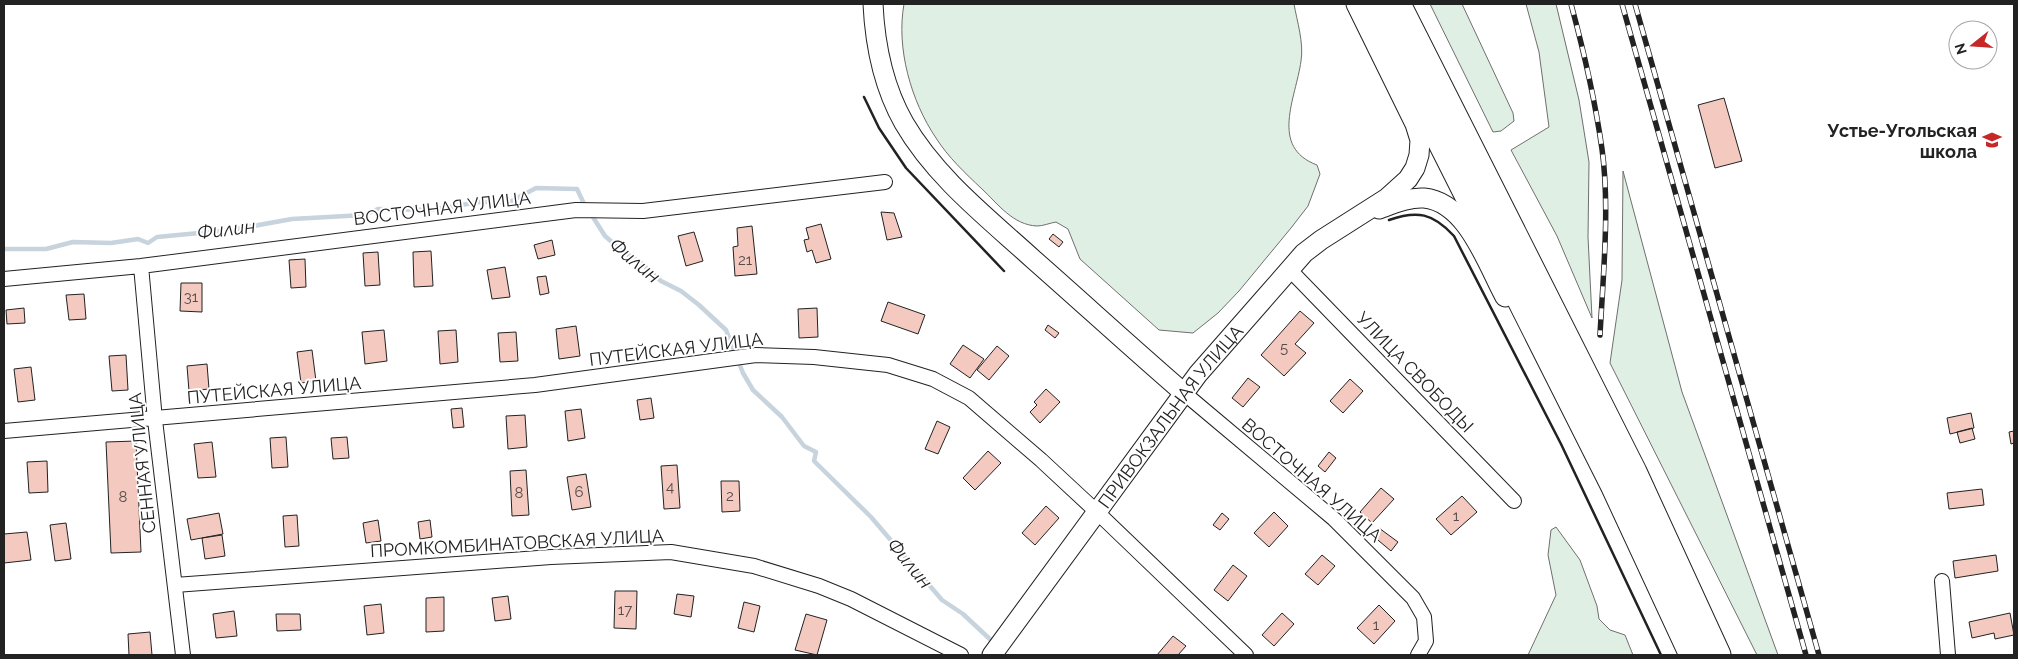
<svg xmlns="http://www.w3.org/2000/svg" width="2018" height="659" font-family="Raleway,sans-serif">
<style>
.green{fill:#e0efe3;stroke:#6f6f6f}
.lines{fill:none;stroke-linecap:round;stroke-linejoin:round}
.stream{stroke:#c7d3dd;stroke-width:4.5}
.building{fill:#f3c9c0;stroke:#222}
.street-casing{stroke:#222;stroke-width:16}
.secondary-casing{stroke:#222;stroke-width:21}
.highway-casing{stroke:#222;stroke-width:27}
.street{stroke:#fff;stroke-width:14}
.secondary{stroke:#fff;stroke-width:19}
.highway{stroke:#fff;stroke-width:25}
.rail-casing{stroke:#222;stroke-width:5.5}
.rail{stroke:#fff;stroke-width:4;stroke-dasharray:11;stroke-linecap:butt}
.wall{stroke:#222;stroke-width:2.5}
.labels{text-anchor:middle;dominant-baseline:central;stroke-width:4;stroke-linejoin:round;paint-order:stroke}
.number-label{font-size:15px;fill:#564c4a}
.poi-label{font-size:18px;font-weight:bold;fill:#222;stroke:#fff;text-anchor:end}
.street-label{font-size:18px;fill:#222;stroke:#fff}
.water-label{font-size:19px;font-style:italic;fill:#222;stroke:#fff}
</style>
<rect width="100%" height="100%" fill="#fff"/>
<!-- green -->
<path class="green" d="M904,4h390c3,17 10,39 7,57 -5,37 -32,86 16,104l3,9 -12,32 -17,22 -52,63 -21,22 -25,20 -34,-3 -79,-71 -12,-30 -12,-7c-6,1 -13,4 -19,4 -24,-1 -39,-22 -55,-37 -17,-16 -34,-32 -46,-51 -25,-37 -40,-90 -32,-134z
M1430,4h32l51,109 1,8 -13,10 -8,1z
M1526,4h30l23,96 10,62 -1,75 4,81 -35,-82 -46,-86 38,-23 -10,-75z
M1623,171l59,221 96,263h-21l-147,-292 12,-83z
M1556,527l24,33 17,46 2,13 11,11 15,5 8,20h-105l28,-60 -8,-40 3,-25z"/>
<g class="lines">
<!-- stream -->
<path class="stream" d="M591,214l14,22 16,14 20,13 20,18 20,10 18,14 27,25 17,43 10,17 29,27 22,29 12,6 -2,9 57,56 71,83 21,14 31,29
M4,249h42l27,-7 38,1 27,-4 10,4 9,-6 74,-7 61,-11 72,-4 14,-6 53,1 48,-8h31l26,-14 41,1 9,19"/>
</g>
<!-- building -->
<path class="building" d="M1724,98l18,63 -27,7 -17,-63z
M881,212l13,1 8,24 -15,3z
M821,224l10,35 -15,4 -4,-13 -5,2 -3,-12 5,-1 -3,-11z
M752,226l5,48 -22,2 -2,-29 5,-1 -1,-18z
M694,232l9,29 -17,5 -8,-30z
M1053,234l10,8 -4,5 -10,-8z
M552,240l3,15 -17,4 -4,-14z
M431,251l2,35 -19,1 -1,-35z
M378,252l2,33 -15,1 -2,-33z
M305,259l1,28 -15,1 -2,-28z
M505,267l5,30 -18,2 -5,-29z
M546,276l3,17 -9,2 -3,-18z
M181,283h21v29l-22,-1z
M84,294l2,25 -17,1 -3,-25z
M888,302l37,13 -7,19 -37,-13z
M24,308l1,15 -18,1 -1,-14z
M817,308l1,29 -19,1 -1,-29z
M1300,311l14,12 -19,21 11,9 -22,23 -23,-21z
M1048,325l11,8 -4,5 -10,-8z
M576,326l4,30 -21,3 -3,-30z
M384,330l3,31 -22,3 -3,-32z
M456,330l2,32 -18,2 -2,-33z
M516,332l2,29 -18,1 -2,-29z
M963,345l21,14 -14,19 -20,-14z
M997,346l12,10 -20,24 -12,-10z
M312,350l4,31 -15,2 -4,-31z
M126,355l2,35 -16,1 -3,-35z
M207,364l2,25 -20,2 -2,-25z
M31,367l4,33 -17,2 -4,-33z
M1248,378l12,9 -17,20 -11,-9z
M1350,379l13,12 -20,22 -13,-12z
M1046,389l14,13 -20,21 -10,-11 7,-7 -3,-3z
M651,398l3,20 -14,2 -3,-20z
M462,408l2,19 -11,1 -2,-19z
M581,409l4,29 -17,3 -3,-30z
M1971,413l3,15 -24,6 -3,-16z
M525,415l2,32 -19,2 -2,-33z
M937,421l13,6 -12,27 -13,-5z
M1972,428l3,11 -15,4 -3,-11z
M2014,431v12l-3,1 -2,-12z
M286,437l2,30 -16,1 -2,-30z
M347,437l2,21 -16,1 -2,-21z
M136,441l5,111 -30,1 -5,-111z
M212,442l4,35 -18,1 -4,-34z
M988,451l13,12 -26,27 -12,-12z
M1329,452l7,6 -11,14 -7,-6z
M47,461l1,31 -19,1 -2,-31z
M677,465l3,43 -16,1 -3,-43z
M526,470l3,45 -17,1 -2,-45z
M586,474l5,33 -19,3 -5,-33z
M721,481h18l1,30 -18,1z
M1381,488l13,11 -22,24 -12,-11z
M1982,489l2,16 -35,4 -2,-16z
M1462,496l15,16 -26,23 -15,-16z
M1046,506l13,12 -24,27 -13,-12z
M1274,512l14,14 -19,21 -15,-14z
M219,513l4,21 -32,6 -4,-21z
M1222,513l7,6 -9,11 -7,-5z
M297,515l2,31 -14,1 -2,-31z
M378,520l3,21 -15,2 -3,-20z
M430,520l2,17 -12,2 -2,-17z
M66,523l5,36 -16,2 -5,-36z
M1379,528l19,14 -7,9 -18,-15z
M27,532l4,28 -27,3v-29z
M222,535l3,21 -20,3 -3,-21z
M1322,555l13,11 -17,19 -13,-11z
M1996,555l2,16 -43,7 -2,-17z
M1233,565l14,11 -19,25 -14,-11z
M615,591h22l-1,38 -22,-1z
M677,594l17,2 -3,21 -17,-3z
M508,596l3,23 -16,2 -3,-23z
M444,597v34l-18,1v-34z
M744,602l16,4 -6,26 -16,-4z
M381,604l3,29 -17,2 -3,-29z
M1379,605l16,16 -21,23 -17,-16z
M234,611l3,25 -21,2 -3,-24z
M1282,613l12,11 -20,22 -12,-11z
M2010,613l4,22 -19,4 -1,-6 -22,5 -3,-16z
M276,614h24l1,16 -24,1z
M806,614l21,6 -10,35 -22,-5z
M150,632l2,23h-23l-1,-21z
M1173,636l13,10 -8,9h-21z"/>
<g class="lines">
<!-- street casing -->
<g class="street-casing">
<path id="street" d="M141,266l14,154 28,235
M1289,269l225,232
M4,279l137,-13 435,-56 67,1 242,-29
M1184,393l150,126 79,79 11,19 2,24 -8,14
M4,431l531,-46 221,-30 58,2 74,8 45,14 36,19 72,62 57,53 148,142
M1942,581l6,74
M175,585l376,-28 120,-5 83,14 65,20 32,13 110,56"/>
</g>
<!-- secondary casing -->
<g class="secondary-casing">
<g id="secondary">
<path d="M873,4c2,42 10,82 31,119 32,55 84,95 130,137 50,44 99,89 150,133"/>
<path d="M1379,209c14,-5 30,-12 45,-11 43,4 63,66 81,99"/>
<path id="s1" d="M992,655l206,-281 64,-73 42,-48 17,-13 66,-42 21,-19 7,-11 4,-13 1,-15 -5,-16 -59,-120"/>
</g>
</g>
<!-- highway casing -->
<g class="highway-casing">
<path id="highway" d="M1371,4l243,483 78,168
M1398,4l236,468 84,183"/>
</g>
<!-- street -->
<use href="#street" class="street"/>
<!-- secondary -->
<use href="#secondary" class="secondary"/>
<!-- highway -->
<use href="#highway" class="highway"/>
<!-- rail casing -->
<g class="rail-casing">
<path id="rail" d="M1571,4c13,48 24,96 31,145 8,58 1,127 -2,186
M1622,4l184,651
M1635,4l184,651"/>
</g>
<!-- rail -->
<use href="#rail" class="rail"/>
<!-- wall -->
<path class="wall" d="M864,97l15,31 27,40 98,103
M1389,220c28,-10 44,-7 65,16l107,208 100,211"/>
</g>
<!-- icons -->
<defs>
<g id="school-bare" transform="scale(1.5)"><path d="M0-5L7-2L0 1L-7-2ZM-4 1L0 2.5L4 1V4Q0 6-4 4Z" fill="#c62828" stroke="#fff" stroke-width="2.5" paint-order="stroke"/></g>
</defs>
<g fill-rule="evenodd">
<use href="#school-bare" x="1992" y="140"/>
</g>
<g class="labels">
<!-- number labels -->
<g class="number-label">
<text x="745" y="260">21</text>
<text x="191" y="297">31</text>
<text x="1284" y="348">5</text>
<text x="670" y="487">4</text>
<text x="579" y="492">6</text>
<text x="519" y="493">8</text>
<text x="730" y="496">2</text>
<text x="123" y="497">8</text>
<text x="1456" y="516">1</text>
<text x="625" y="610">17</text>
<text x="1376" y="625">1</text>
</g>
<!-- poi labels -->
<g class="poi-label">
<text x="1977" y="130">Устье-Угольская<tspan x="1977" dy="21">школа</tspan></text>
</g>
<!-- street labels -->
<g class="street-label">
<text transform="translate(442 208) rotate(-7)">ВОСТОЧНАЯ УЛИЦА</text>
<text transform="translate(676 349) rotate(-7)">ПУТЕЙСКАЯ УЛИЦА</text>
<text transform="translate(1415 372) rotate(46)">УЛИЦА СВОБОДЫ</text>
<text transform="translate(274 390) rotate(-5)">ПУТЕЙСКАЯ УЛИЦА</text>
<text stroke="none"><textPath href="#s1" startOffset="298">ПРИВОКЗАЛЬНАЯ УЛИЦА</textPath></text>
<text transform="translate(142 463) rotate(-96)">СЕННАЯ УЛИЦА</text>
<text transform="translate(1312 480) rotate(41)">ВОСТОЧНАЯ УЛИЦА</text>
<text transform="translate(517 543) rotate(-3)">ПРОМКОМБИНАТОВСКАЯ УЛИЦА</text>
</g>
<!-- water labels -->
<g class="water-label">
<text transform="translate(226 229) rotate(-7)">Филин</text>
<text transform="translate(635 260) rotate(39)">Филин</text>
<text transform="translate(910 563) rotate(50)">Филин</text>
</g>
</g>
<!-- border -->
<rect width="2018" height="659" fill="none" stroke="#222222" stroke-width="10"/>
<!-- north arrow -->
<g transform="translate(1973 45) rotate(253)"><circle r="24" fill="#ffffff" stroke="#a7a7a7"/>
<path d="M0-4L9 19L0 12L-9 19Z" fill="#c62828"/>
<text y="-8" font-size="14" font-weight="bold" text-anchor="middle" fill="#222222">N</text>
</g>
</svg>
